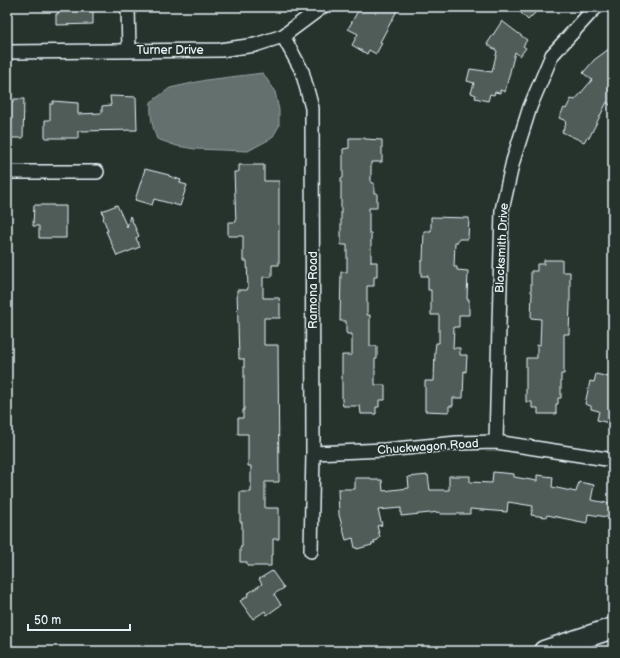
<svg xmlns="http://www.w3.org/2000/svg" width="620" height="658" font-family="'Balsamiq Sans',sans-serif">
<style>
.water{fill:#636f6d;stroke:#98a3a5}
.building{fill:#505c59;stroke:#e8f1f8}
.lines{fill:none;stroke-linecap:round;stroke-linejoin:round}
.minor-casing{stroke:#e8f1f8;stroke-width:16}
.primary-casing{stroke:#e8f1f8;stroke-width:23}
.minor{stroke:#26332d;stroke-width:13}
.primary{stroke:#26332d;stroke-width:20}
.labels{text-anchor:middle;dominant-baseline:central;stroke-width:3;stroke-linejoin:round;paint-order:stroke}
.street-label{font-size:12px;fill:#e8f1f8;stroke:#26332d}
</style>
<rect width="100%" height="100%" fill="#26332d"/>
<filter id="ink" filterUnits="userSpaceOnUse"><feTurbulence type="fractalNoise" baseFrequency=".025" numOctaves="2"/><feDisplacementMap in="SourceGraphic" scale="8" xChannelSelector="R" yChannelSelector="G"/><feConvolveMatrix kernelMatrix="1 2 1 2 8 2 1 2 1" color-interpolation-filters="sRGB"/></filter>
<g filter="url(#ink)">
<!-- water -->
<path class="water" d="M263,73l12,19 4,18v16l-7,12 -24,13 -53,-2 -18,-3 -20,-7c-5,-13 -7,-24 -6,-37l19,-14 36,-8z"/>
<!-- building -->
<path class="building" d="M58,7h35v17l-37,1v-11h2z
M360,7h39l-19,35 2,1 -6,11 -7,-4 -2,4 -15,-9 6,-11 -10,-5z
M515,7h26l-13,13z
M502,21l25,19 -4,6 3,2 -6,8 -5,-4 -10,40 -5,-2v3l-5,-1 -1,3 -4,-1 -2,7 -13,-3 1,-3 -5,-2 3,-10 -7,-2 3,-12 22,3 5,-21 -10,-7z
M613,46v62l-6,-6 -18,36 -2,-1 -3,5 -22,-10 4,-8 -1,-1 1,-2 -7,-3 5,-10 2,1 5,-10 4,1 17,-20 -9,-7 11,-13z
M110,96l26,1 1,33 -59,1v7h-33v-18h5v-16h3v-3l25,2v11l24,-1v-7l9,-1z
M14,99h10l-1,39h-16v-37h7z
M349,138h16v1l17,1v22h-11v21h3v10h3v15h-8v25h2v29h6v15h-3v9h-7v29h3v31h7v13h-2v26h10v15h-6v7h-3v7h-15l-1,-8h-17l-1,-5v-46h10v-21h-5l-1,-2v-11h-6l1,-49h6v-27h-6v-67h2v-29l6,-1z
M239,165h25v16h15v84h-7v12h-9v21h16l1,6v14h-16v27h14l1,137h-14v26h14v31h-6v16h-2v11h-24v-4h-7v-15h2v-25h-2v-30h11v-26h-3v-32h-10v-16h5v-8h1v-51h-5l-2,-69h10l1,-2 -1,-27h-4v-25h-15v-14h8l-2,-50h4l1,-1z
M145,169l24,6v1l12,4 -1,3 7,2 -7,21 -26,-7 -2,6 -17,-5z
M34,205h20v1h12v32h-27v-12h-6z
M117,205l10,22 3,-11 9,20 -3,2 4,9 -23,9 -11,-25h2l-5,-13 1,-1 -2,-6z
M431,217l38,1 -1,21h-10v3h-3l-1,25h3v3l11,1 -1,28h2v16h-10v12h-5l-1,21h7v7h7l-1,17 -2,-1 -1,27h-10v8h-4v6l-24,-1v-30h9l1,-30 1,-8h3v-28h-8v-25h-3v-14h-7v-15h2l1,-30h7z
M544,260h18v12h8v32l-1,30h-5v40h-3v24h-3v6h-2v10h-18v-6h-6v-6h-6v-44h11v-13h3l1,-26 -10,-1 1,-26h-1v-21h6v-7h7z
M596,374l17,4v46l-16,-4 2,-9 -8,-2v-3l-6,-2 5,-23 4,1z
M493,472l21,2v3l23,4v-6l16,2 -1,10 24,5 3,-10 15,3 -3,15 22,4v14l-25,-4 -1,9 -40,-8 -1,2 -15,-2 2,-9 -25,-4 -1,10 -37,-3v5h-30v-2l-39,4v-8l-23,2 4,15 -5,1 3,11 -2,1v2l-4,1 1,2 -3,1v1l-15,4v-1h-2l-2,-10 -7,2 -7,-25 -1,-26h17v-11h16v2h11l1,11 26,-3 -1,-11 20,-2 2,15h19v-14h21v6l22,1z
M272,571l12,17 -10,6 7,11 -14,10 -2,-4 -12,8 -13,-18 8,-5 -1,-2 15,-10 -3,-5z"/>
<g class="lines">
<!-- minor casing -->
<g class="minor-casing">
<path id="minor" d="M128,7l1,44
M283,36l19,35 10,37 1,345 -2,98
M7,52l213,-2 35,-5 28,-9 39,-29
M7,172h90
M496,442l6,-232 11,-49 17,-54 22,-52 40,-44 5,-4
M313,453l72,-3 72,-7 39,-1 117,18"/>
</g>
<!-- primary casing -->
<g class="primary-casing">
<path id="primary" d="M544,651l69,-23"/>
</g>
<!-- minor -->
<use href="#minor" class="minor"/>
<!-- primary -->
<use href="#primary" class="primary"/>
</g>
</g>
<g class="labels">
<!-- street labels -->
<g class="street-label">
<text x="170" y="50">Turner Drive</text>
<text transform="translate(502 248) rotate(-87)">Blacksmith Drive</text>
<text transform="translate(313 290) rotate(-90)">Ramona Road</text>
<text transform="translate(428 447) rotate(-4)">Chuckwagon Road</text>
</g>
</g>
<!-- margin -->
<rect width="620" height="658" fill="none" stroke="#26332d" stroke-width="24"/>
<rect x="12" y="12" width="596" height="634" fill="none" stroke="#e8f1f8" stroke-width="1.5" filter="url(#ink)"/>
<!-- scale -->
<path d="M28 624v6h102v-6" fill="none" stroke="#e8f1f8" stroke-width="2"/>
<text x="34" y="624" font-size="12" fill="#e8f1f8" stroke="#26332d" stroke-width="3" paint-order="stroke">50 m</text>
</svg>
